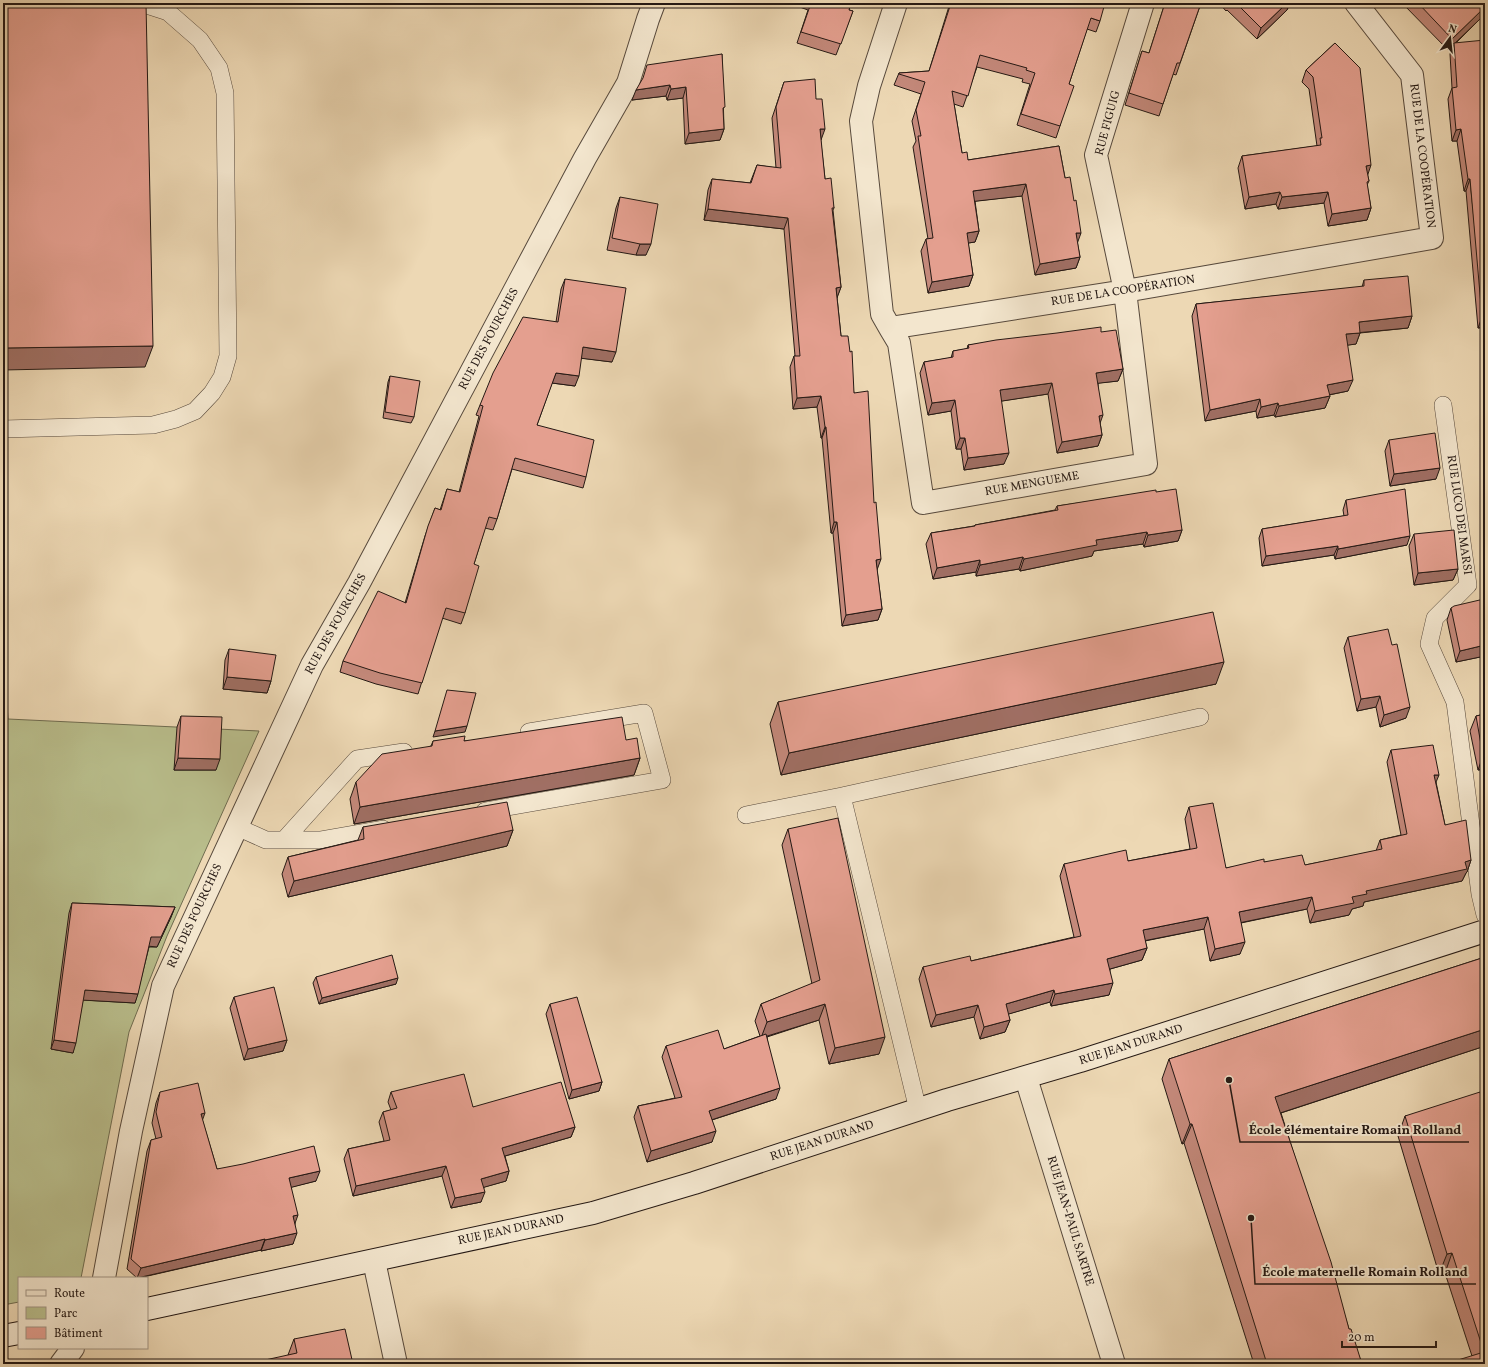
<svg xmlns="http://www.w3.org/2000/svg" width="1488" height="1367" font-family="Vollkorn,serif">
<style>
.green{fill:#b9be8c;stroke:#6f6c50}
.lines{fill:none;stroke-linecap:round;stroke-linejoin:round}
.lane-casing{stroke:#57493c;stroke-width:18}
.street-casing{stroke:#57493c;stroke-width:24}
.secondary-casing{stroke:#251914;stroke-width:24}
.lane{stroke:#f3e6ce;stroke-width:17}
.street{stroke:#f3e6ce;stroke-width:22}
.secondary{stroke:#f3e6ce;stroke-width:22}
.wall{fill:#c4897b;stroke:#251914}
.shaded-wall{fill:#a06f64;stroke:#251914}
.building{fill:#e49f8f;stroke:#251914}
.labels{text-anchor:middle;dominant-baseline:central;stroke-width:4;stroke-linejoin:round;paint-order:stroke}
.street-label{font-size:12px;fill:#251914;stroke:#f3e6ce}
.leader{fill:none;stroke:#251914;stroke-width:1.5}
.callout-dot{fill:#251914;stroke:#f3e6ce;stroke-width:1.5}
.callout-label{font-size:13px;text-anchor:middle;font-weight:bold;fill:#251914;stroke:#f3e6ce;stroke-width:4;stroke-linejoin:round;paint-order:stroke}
</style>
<rect width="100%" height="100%" fill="#edd8b4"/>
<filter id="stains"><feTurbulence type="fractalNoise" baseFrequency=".005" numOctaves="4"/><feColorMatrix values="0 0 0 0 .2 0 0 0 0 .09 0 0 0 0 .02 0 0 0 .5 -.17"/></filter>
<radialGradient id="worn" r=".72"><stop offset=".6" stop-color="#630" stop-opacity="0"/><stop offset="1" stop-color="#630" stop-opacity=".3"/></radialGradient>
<!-- green -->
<path class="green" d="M3,648l5,71 251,12 -92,205 -38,96 -48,246h-62v24l-16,3z"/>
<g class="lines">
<!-- lane casing -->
<g class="lane-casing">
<path id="lane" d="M1443,405l25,180 -33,33 -6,26 26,58 25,192 5,21
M3,429l150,-4 23,-6 19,-8 17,-18 10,-16 6,-21 -3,-263 -6,-25 -19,-28 -32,-28 -28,-9
M842,796l358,-79
M485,811l177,-31 -18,-67 -115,19
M746,815l96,-19 76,314
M237,827l29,13h54l63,-11
M284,840l73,-81 47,-7"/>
</g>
<!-- street casing -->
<g class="street-casing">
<path id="street" d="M896,3l-27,83 -8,35 21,193 8,14 235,-37 307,-53 -20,-163 -56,-72
M890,328l9,15 24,160 223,-39 -21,-173 -29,-136 47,-152
M1026,1078l88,286
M374,1261l22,103
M104,1278l27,-147 32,-145 149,-321 47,-82 226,-425 43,-75 20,-64 6,-16
M61,1364l12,-16"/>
</g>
<!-- secondary casing -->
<g class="secondary-casing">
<path id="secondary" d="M147,1309l446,-96 101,-30 253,-83 133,-39 405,-130
M3,1336l16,-3"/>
</g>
<!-- lane -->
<use href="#lane" class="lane"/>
<!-- street -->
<use href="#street" class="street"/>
<!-- secondary -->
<use href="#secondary" class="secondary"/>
</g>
<!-- wall -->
<path class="wall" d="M799,3h52l-2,7 4,1 -17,44 -39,-12 11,-33 -11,-4z
M950,3h94l56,18 -4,11 -9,-3 -18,55 -9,42 -4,12 -39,-13 13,-41 -8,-2 1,-3 -46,-12 -14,40 -9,-3 8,49 6,7 91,-14 21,111 -4,11 -41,7 -13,-79 -47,5 4,30 -4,11 -7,1 5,32 -4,11 -41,7 -7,-42 5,-12h2l-15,-92 3,-6 -4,-20 9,-27 -27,-9 5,-12 30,-2z
M1165,3h36l-25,72 -3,-1 -14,42 -34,-11 17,-54 7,2z
M1219,3h71l-3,7 -30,29 -30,-29 -1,1z
M1402,3h80l3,4 -4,11 -25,25 29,284 -7,1 -12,-137h-2l-7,-50h-5l-4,-42 4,-11 -2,-34 4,-9 -6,5z
M1335,43l34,138 -2,4 4,23 -4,12 -39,6 -4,-23 -46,6 -2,-5 -31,5 -7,-41 4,-12 75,-10 -8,-57 -7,-7 4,-12z
M722,54l2,75 -4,11 -35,4 -2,-46 -16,2 -1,-4 -34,4z
M784,82l32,17 9,80 9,29 -1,2 8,77 -4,10 4,39 13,57 23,177 5,39 -4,11 -36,6 -9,-93h-2l-9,-95h-1l-4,-31 -24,2 -3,-42 4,-11h1l-11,-127 -80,-9 4,-30 4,-11 38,4 7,-18 19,3 -4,-50z
M620,197l26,58h-10l-29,-5 9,-42z
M565,279l47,83 -31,-4 -6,28 -23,-3 -15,42 49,52 -3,11 -71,-19 -15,50 -4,11 -8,-2 -11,36 -9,49 -4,11 -19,-6 -24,76 -42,-10 -36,-12 3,-11 62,-58 20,-67 10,-28 5,2 7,-21 12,3 20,-76 -3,-1 4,-10 76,-83 5,-33z
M1364,280l48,36 -4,12 -48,5 -4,11 -9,1 1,46 -19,4 1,1 -5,12 -50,9 -1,-2 -17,3 -1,-7 -51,10 -13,-105 4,-12 166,-17z
M1101,332l22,37 -5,12 -20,2 2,39 2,13 -4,11 -41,7 -9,-59 -47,7 3,63 -40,6 -3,-21h-5l-5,-38 -23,4 -8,-42 4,-11 27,-4 2,-7 14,-2 1,-4z
M390,376l24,41 -3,6 -28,-5 5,-36z
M1485,437v16l-2,-10z
M1389,440l47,39 -46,7 -5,-35z
M1156,492l26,38 -4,11 -34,6 -1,-3 -49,7 -2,5 -72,15 -1,-2 -43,7v-4l-43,7 -7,-35 5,-11 43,-7 1,-1 80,-15 2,-4z
M1346,500l61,45 -72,14 -1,-4 -72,11 -3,-28 3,-9 82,-13 -1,-6z
M1414,534l44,35 -5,11 -39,5 -5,-39z
M1485,605v51l-29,6 -9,-42 4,-12z
M1348,637l58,81 -26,9 -4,-20 -19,4 -13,-63z
M229,649l42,32 -4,12 -44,-4 2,-29z
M1216,684l-435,91 -11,-51 8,-22z
M1485,714v55l-7,1 -8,-39 6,-15z
M181,716l35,54h-42l3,-43z
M626,740l14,18 -6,17 -280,49 -4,-25 6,-17 75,-36 2,-5z
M1391,750l45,32 9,43 26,35 -4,12 -1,1 -4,8 -98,21 -1,4 -11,3 -3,6 -39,8 -3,-14 -66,14 -1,31 -30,7 -6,-32 -59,12 2,7 -5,12 -32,9 -1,26 -58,11 -1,-4 -42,12 2,6 -5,12 -25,7 -6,-22 -43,10 -12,-48 4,-12 48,-6 103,-24 -14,-61 4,-12 64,-3 62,-12 -5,-30 4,-12 37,61 38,-6 41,3 71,-14 4,-11 21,-5 -14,-73z
M1485,819v36l-3,-27z
M363,827l150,3 -6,16 -219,51 -6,-23 6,-17 70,-17z
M788,829l91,225 -50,10 -10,-44 -52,17 9,62 -64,21v22l-65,20 -13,-45 4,-11 37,-8 -13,-41 4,-11 58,3 36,-13 -5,-15 6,-17 51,-20 -30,-139z
M72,903l103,4 -4,10 -14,30h-8l-14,56 -52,-3 -10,53 -22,-4 18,-136z
M1485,957v89l-204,67 68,216 13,35h-108l-70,-221 -2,1 -20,-65 7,-20z
M316,977l80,7 -77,20 -6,-21z
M234,997l53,43 -4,11 -39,9 -14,-52z
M550,1004l52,78 -3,9 -30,8 -23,-85z
M160,1092l42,27 15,50 99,12 -25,6 4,37 -2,20 -32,7v-1l-122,28h-2l-10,-9 20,-118 4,-11 5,-1 -4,-16 4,-20z
M391,1092l82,15 102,20 -4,10 -66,19 4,15 -3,10 -22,6 -3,15 -30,6 -9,-32 -89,20 -9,-37 4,-10 36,-8 -5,-19 4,-10 8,-2 -3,-8z
M1485,1110v254l-13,-8 -27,-83 -6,1 -41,-138 7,-20z
M294,1339l59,25 -65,-9z"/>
<!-- shaded-wall -->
<path class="shaded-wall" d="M1287,3h3l-3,7 -30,29 4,-11z
M1485,7l-4,11 -27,26v-1v2l-6,5 4,-11z
M670,85l-4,11 -34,4 4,-10z
M686,87l-3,11 -16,2 4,-11z
M724,129l-4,11 -35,4 4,-11z
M820,129h5l-4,11z
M1461,129l-4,12h-5l4,-11z
M1371,165l-4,12 -1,-11z
M1468,179h2l-4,12h-2z
M1026,184l-4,12 -53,6 4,-11z
M1280,192l-4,12 -31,5 4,-12z
M1328,192l-4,11 -46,6 4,-12z
M1371,208l-4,12 -39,6 4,-12z
M708,209l80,9 -4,11 -80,-9z
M979,231l-4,11 -13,2 5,-11z
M1076,233h5l-4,11z
M640,244h11l-5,11h-10z
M1080,257l-4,11 -41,7 5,-11z
M973,275l-4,11 -41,7 4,-11z
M841,287l-4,11 -1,-10z
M1412,316l-4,12 -53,5 4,-11z
M1485,316v11l-7,1 4,-11z
M1360,333l-4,11 -14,2 4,-12z
M153,346l-8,21 -142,3v-22z
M583,347l33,5 -4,10 -33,-4z
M1123,369l-5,12 -26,3 4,-11z
M556,373l23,3 -4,10 -23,-3z
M1353,380l-5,11 -25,5 4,-11z
M1052,383l-4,11 -52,8 4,-12z
M821,396l-4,11 -24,2 4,-11z
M1330,396l-5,12 -50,9 4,-11z
M1260,399l-4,12 -51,10 5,-11z
M955,400l-4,11 -23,4 4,-12z
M1278,403l-4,12 -17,3 4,-11z
M1103,415l-4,11v-10z
M825,427h1l-4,11h-1z
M1102,435l-4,11 -41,7 5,-11z
M960,438h5l-4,11h-5z
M1009,453l-5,11 -40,6 4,-12z
M1440,468l-4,11 -46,7 4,-12z
M834,522h3l-4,11h-2z
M1182,530l-4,11 -34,6 4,-12z
M1147,532l-4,12 -49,7 -2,5 -72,15 4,-12 72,-19z
M1410,536l-3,9 -72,14 3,-10z
M1338,546l-4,9 -72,11 4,-10z
M1023,557l-4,12 -43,7 4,-11z
M881,559l-4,11 -1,-10z
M980,560l-4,12 -43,7 4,-11z
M1458,569l-5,11 -39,5 4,-12z
M882,609l-4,11 -36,6 4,-11z
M1485,645v11l-29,6 4,-11z
M1224,662l-8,22 -435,91 8,-22z
M227,677l44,4 -4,12 -44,-4z
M1380,696l-4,11 -19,4 4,-12z
M1410,707l-4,11 -26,9 4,-12z
M467,726l-2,6 -32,5 2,-6z
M1485,755v14l-7,1 5,-14z
M178,758l42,1 -4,11h-42z
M640,758l-6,17 -280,49 6,-17z
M1434,775h5l-5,12z
M513,830l-6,16 -219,51 6,-16z
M1471,860l-4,12 -1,1 -4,8 -98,21 -1,4 -11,3 -3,6 -39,8 5,-12 37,-14 14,-6z
M1312,897l-5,12 -73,15 5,-12z
M175,907l-4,10 -14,30 -10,-1 4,-9z
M1208,917l-4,12 -66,13 5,-12z
M1245,942l-5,12 -30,7 5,-12z
M1147,948l-5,12 -39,11 4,-12z
M398,978l-2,6 -77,20 3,-6z
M1113,983l-4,12 -58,11 4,-12z
M85,990l53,4 -3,9 -54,-3z
M1054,990l-4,12 -48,14 4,-12z
M825,1004l-6,16 -58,18 6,-16z
M978,1005l-4,12 -43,10 5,-12z
M1010,1020l-5,12 -25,7 4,-12z
M1485,1029v17l-217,71 7,-20z
M885,1037l-6,17 -50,10 6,-16z
M54,1040l22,3 -3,10 -22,-4z
M287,1040l-4,11 -39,9 4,-11z
M602,1082l-3,9 -30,8 3,-9z
M780,1088l-4,11 -71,23 4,-11z
M205,1113l-4,11v-10z
M1190,1124h2l-8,19 -2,1z
M575,1127l-4,10 -73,21 4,-10z
M716,1131l-4,11 -65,20 4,-11z
M446,1166l-4,10 -89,20 3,-10z
M320,1171l-4,10 -31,8 4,-11z
M509,1171l-3,10 -28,8 3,-10z
M485,1192l-4,10 -30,6 4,-10z
M298,1215l-4,11 -1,-10z
M297,1233l-4,11 -32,7 4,-11z
M265,1239l-4,11 -124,28 4,-10z
M1452,1253l-7,20 -6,1 8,-20z"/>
<!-- building -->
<path class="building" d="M104,3h42l7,343 -150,2v-343z
M811,3h40l-2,7 4,1 -12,33 -40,-12z
M951,3h93l11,3 1,-3h49l-5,18 -9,-3 -22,66 5,2 -14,40 -39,-12 14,-41 -9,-3 1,-2 -47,-13 -12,41 -16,-5 10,62 5,-1 1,8 91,-14 6,32 5,-1 4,24 2,-1 5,33h-5l4,24 -40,7 -14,-80 -53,7 6,40 -12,2 6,42 -41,7 -6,-43 7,-1 -15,-102h3l-5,-26 9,-28 -26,-8v-1l30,-2z
M1165,3h36l-21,60h-3l-14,41 -34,-11 13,-42 7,2z
M1236,3h51l-26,25z
M1418,3h64l3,4 -33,32z
M1485,40v276l-3,1 -12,-138h-2l-7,-50 -5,1 -4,-42 5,-1 -3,-44z
M1335,43l25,25 11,97 -5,1 3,15 -2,1 4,26 -39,6 -4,-22 -46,5 -2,-5 -31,5 -7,-41 79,-11 -1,-7h2l-9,-61 -7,-7z
M722,54l3,53 -2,1 1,21 -35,4 -3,-46 -15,2 -1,-4 -34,5 7,-12 4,-13z
M815,79l1,20h6l3,30h-5l5,50 6,-1 3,30h-2l9,79 -5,1 5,48h7l2,16 2,-1 2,42 14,-2 6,112 2,-1 5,57 -5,1 6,49 -36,6 -9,-93h-3l-8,-95h-1l-4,-31 -24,2 -3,-42h6l-12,-138 -80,-9 4,-30 39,4 6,-18 24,3 -5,-61 8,-25z
M620,197l38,7 -7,40h-11l-28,-6z
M1408,276l4,40 -53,6 1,11 -14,1 7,46 -26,5 3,11 -51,10 -1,-3 -17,4 -1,-8 -50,11 -14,-106 168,-18v-6z
M565,279l61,9 -10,64 -33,-5 -4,29 -23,-3 -19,52 57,15 -8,37 -71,-19 -18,61 -8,-2 -15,47 5,2 -14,47 -19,-5 -24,75 -42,-10 -37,-12 35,-70 28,12 22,-77 7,-18 6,2 6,-21 13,3 23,-86 -3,-1 13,-32 30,-56 35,5z
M1101,327v5l15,-2 7,39 -27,4 7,42 -4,1 3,19 -40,7 -10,-59 -52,7 9,63 -41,5 -3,-20h-5l-5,-38 -23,3 -8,-41 29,-5v-6l16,-3 -1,-3 28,-5 61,-7z
M390,376l30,5 -6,36 -29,-5z
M1435,433l5,35 -46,6 -5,-34z
M1176,489l6,41 -34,5 -1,-3 -51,8 1,5 -73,14 -1,-2 -43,8v-5l-43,8 -6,-35 44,-7v-1l83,-15 -1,-4 99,-16v2z
M1405,489l5,47 -72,13v-3l-72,10 -4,-27 86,-14 -2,-15z
M1454,530l4,39 -40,4 -4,-39z
M1484,599l1,6v40l-25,6 -9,-43 3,-2z
M1213,612l11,50 -435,91 -11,-51z
M1388,629l4,16 5,-1 13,63 -26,8 -4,-19 -19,3 -13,-62z
M229,649l47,6 -5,26 -44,-4z
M447,690l29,3 -9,33 -32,5z
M1485,714v41l-2,1 -7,-40z
M181,716l41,1 -2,42 -42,-1z
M622,717l4,23 11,-2 3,20 -280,49 -4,-25 26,-28 50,-8 1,-5 32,-5 -1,5z
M1433,745l6,30h-5l11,50 21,-5 5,40 -6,2 2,7 -101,22 1,3 -15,3 2,6 -39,8 -3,-14 -73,15 6,30 -30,7 -7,-32 -65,13 4,18 -40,11 6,24 -58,11 -1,-4 -48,14 4,16 -26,7 -6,-22 -42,10 -13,-48 47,-11 1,5 110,-25 -17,-72 62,-14 2,11 69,-13 -8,-41 24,-4 13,65 38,-9v3l38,-7 3,10 77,-16 -2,-9 27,-6 -16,-84z
M507,802l6,28 -219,51 -6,-24 76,-18 -1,-12z
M838,818l47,219 -50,11 -10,-44 -58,18 -6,-18 59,-24 -32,-151z
M72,903l103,4 -14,30h-10l-13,57 -53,-4 -9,53 -22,-3z
M392,955l6,23 -76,20 -6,-21z
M1485,957v72l-210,68 56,165 18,67h2l11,35h-95l-75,-240h-2l-21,-65z
M274,987l13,53 -39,9 -14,-52z
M577,997l25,85 -30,8 -22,-86z
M718,1030l6,19 42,-15 14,54 -71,23 7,20 -65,20 -13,-45 44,-9 -16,-51z
M464,1074l9,33 88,-25 14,45 -73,21 7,23 -28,8 4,13 -30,6 -9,-32 -90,20 -8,-37 42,-9 -7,-28 14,-4 -6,-16z
M198,1083l7,30 -4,1 16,55 26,-5 71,-18 6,25 -31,7 9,37 -5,1 4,17 -32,7v-1l-124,29 -10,-9 20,-119 11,-3 -6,-25 4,-20z
M1480,1092l5,18v254h-40l39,-12 -32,-99 -5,1 -42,-138z
M345,1329l8,35h-106l50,-11 -3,-14z"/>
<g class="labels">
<!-- street labels -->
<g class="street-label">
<text transform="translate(1108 123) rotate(-75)">RUE FIGUIG</text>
<text transform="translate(1422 156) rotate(83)">RUE DE LA COOPÉRATION</text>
<text transform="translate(1123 291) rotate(-9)">RUE DE LA COOPÉRATION</text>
<text transform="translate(489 339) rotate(-62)">RUE DES FOURCHES</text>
<text transform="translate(1032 484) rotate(-10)">RUE MENGUEME</text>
<text transform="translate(1459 515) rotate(82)">RUE LUCO DEI MARSI</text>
<text transform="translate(336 624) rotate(-61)">RUE DES FOURCHES</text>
<text transform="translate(195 916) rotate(-65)">RUE DES FOURCHES</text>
<text transform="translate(1131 1045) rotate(-18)">RUE JEAN DURAND</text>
<text transform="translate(822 1141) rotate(-18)">RUE JEAN DURAND</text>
<text transform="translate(1070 1221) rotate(73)">RUE JEAN-PAUL SARTRE</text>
<text transform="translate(511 1230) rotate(-12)">RUE JEAN DURAND</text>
</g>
</g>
<!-- callouts -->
<path class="leader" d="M1229 1080L1240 1142H1469M1251 1218L1255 1284H1476"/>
<g class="callout-dot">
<circle cx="1229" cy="1080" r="4"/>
<circle cx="1251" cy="1218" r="4"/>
</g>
<g class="callout-label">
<text x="1355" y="1134">École élémentaire Romain Rolland</text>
<text x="1365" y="1276">École maternelle Romain Rolland</text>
</g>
<!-- margin -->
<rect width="1488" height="1367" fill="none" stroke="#edd8b4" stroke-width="16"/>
<rect x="4" y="4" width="1480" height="1359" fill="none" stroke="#251914" stroke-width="2"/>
<rect x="8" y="8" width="1472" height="1351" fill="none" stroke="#251914"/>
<!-- legend -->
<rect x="18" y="1277" width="130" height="72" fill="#f3e6ce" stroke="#a19484"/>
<rect x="26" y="1290" width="20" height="6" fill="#f3e6ce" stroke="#a19484"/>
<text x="54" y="1297" font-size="12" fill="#251914">Route</text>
<rect x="26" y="1307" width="20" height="12" fill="#b9be8c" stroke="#a19484"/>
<text x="54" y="1317" font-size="12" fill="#251914">Parc</text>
<rect x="26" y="1327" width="20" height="12" fill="#e49f8f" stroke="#a19484"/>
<text x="54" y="1337" font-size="12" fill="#251914">Bâtiment</text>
<!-- north arrow -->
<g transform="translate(1450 38) rotate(15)" stroke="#f3e6ce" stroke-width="3" paint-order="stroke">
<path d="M0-3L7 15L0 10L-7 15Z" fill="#251914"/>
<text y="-6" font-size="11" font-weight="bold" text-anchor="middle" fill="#251914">N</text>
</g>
<!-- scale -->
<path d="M1342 1341v6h94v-6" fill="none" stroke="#251914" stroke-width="2"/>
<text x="1348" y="1341" font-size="12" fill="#251914" stroke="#f3e6ce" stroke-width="3" paint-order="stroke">20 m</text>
<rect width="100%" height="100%" filter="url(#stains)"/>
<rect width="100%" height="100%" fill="url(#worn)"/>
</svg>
